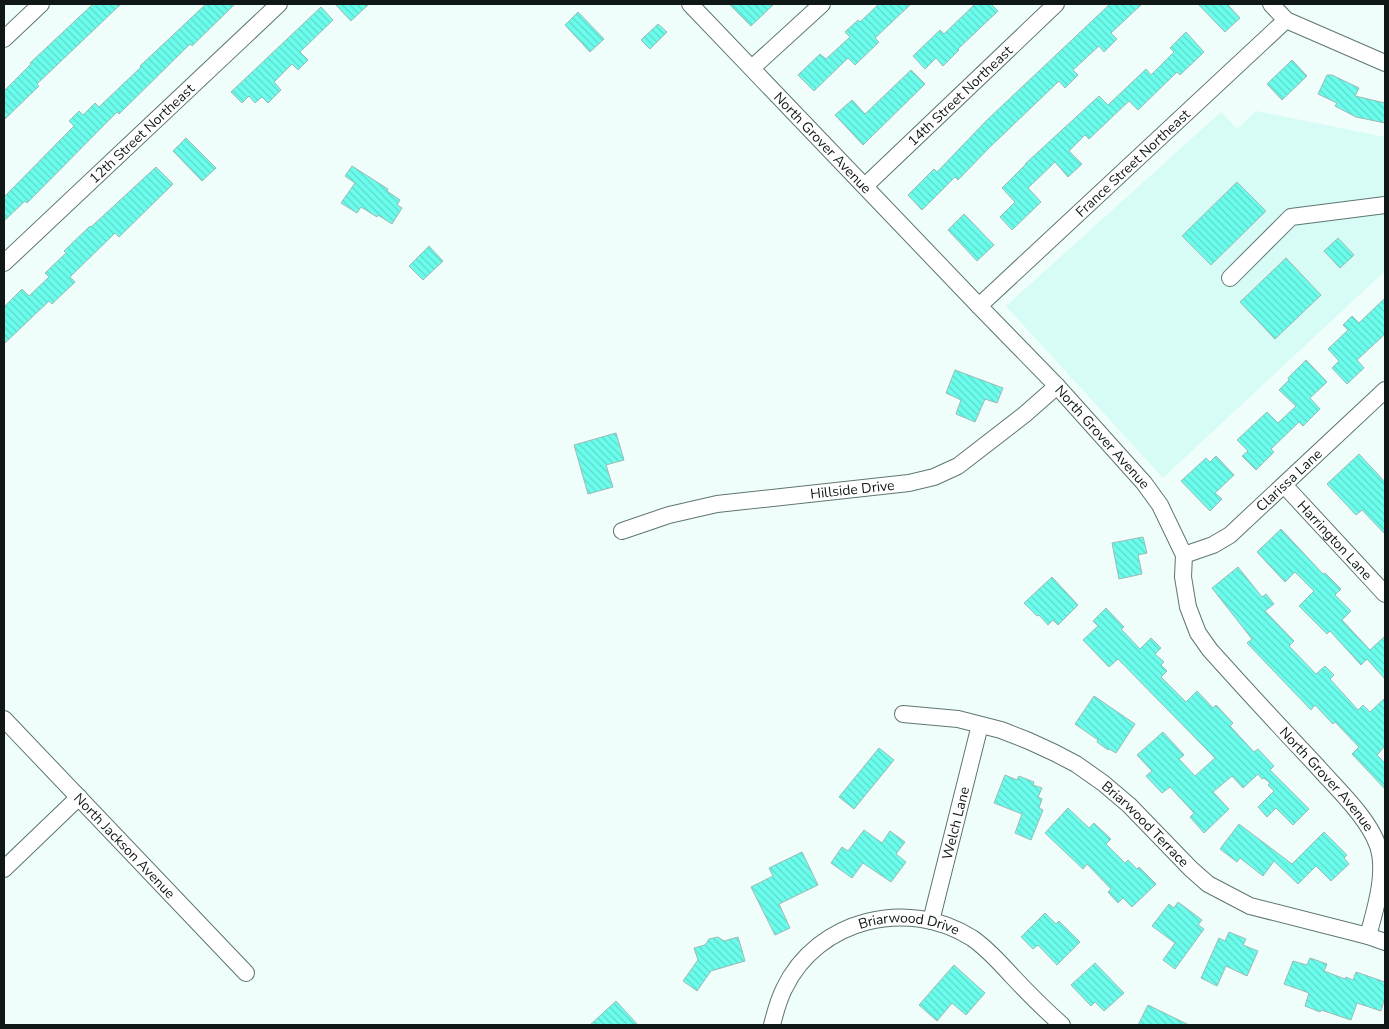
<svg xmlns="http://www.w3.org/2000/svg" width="1389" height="1029" font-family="'Nunito Sans',sans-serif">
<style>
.built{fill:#d7fbf5}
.building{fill:url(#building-back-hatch);stroke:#a0b9b5}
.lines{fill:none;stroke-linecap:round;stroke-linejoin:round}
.minor-casing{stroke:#5e7672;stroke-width:18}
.minor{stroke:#fff;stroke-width:16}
.labels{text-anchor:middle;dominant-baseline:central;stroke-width:4.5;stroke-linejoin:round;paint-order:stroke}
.street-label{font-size:14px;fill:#0f1817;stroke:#fff}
</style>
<defs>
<pattern id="building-back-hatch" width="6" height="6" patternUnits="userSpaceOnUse" patternTransform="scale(1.25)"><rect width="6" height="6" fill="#6bfdec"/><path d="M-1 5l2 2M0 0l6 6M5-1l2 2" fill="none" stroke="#5cd8ca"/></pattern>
</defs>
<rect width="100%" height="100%" fill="#effefb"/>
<!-- built -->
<path class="built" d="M1256,111l129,26v134l-222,207 -157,-172 215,-194 16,17z"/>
<!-- building -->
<path class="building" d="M93,4h28l-84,80 2,2 -35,34v-29l27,-27 -1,-1z
M206,4h29l-43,42 -2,-2 -71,70 -2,-2 -90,91 -2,-2 -21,20v-24l70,-71 -5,-5 10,-10 4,4 12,-12 4,4 42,-40 -1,-1z
M335,4h34l-18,17z
M729,4h45l-23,22z
M879,4h32l-36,34 4,4 -24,23 -7,-7 -34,33 -16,-16 22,-21 6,5 24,-22 -5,-5 13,-12 2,2z
M975,4h16l7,7 -40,38 1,1 -16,16 -7,-8 -11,11 -12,-13 27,-26 4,4z
M1110,4h32l-31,29 6,6 -13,13 -5,-6 -26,24 5,5 -13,13 -6,-7 -70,67 -31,32 -3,-3 -33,33 -14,-15 26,-26 3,3 50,-52z
M1198,4h29l13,14 -15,14z
M321,7l12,13 -33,32 8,8 -10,10 -6,-6 -18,18 7,8 -13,13 -6,-6 -7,6 -6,-7 -7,7 -11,-11z
M578,12l26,27 -14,13 -25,-27z
M658,24l9,8 -17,17 -9,-9z
M1186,32l18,20 -24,23 -3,-3 -39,38 -9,-9 -40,38 -4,-4 -16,16 13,13 -14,13 -13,-15 -27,26 13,14 -29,28 -12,-13 15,-15 -13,-14 24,-24h-1l74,-68 9,9 38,-36 5,6 23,-23 -4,-4z
M1292,60l15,16 -25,24 -15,-16z
M911,70l14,14 -62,61 -28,-30 17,-15 13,14z
M1327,75h5l27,13 -4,8 30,7v20l-29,-6 -21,-11 2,-3 -19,-9z
M186,138l30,30 -14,13 -29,-30z
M352,166l36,23 -1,2 13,9 -3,5 5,3 -10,16 -14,-9 -1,2 -16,-10 -4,6 -16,-10 14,-20 -10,-7z
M156,167l17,17 -54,53 -4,-4 -45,44 5,5 -23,22 -3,-3 -45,43v-37l18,-18 7,7 20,-19 -4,-4 21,-20 -2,-2 26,-25 1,1z
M1237,182l29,29 -55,54 -29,-29z
M964,214l30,31 -17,16 -29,-31z
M1338,238l16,17 -14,13 -16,-17z
M429,246l14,15 -20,19 -14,-14z
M1286,258l35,37 -46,44 -35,-37z
M1385,298v36l-28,26 7,8 -17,16 -15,-16 7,-7 -11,-12 20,-19 -5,-5 9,-9 7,7z
M1306,360l21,22 -17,16 10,11 -17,17 -4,-4 -28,27 3,3 -18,18 -14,-14 6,-5 -11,-11 30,-28 11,11 18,-17 -17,-16 10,-10 -1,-2z
M955,370l48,18 -6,15 -12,-4 -10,23 -19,-8 5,-14 -15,-7z
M616,433l8,27 -18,5 7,22 -25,7 -14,-49z
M1359,454l26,28v52l-23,-24 -6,5 -29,-31z
M1216,456l18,19 -19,18 7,6 -12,12 -29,-30 25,-23 4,4z
M1281,529l42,45 2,-1 16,16 -6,6 16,16 -9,9 28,30 15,-14v43l-18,-20 -6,6 -31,-34 -3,3 -28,-28 15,-15 -19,-19 -10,10 -28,-30z
M1143,537l4,16 -9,2 4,19 -23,5 -7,-36z
M1238,567l24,30 4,-3 8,10 -9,7 29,30 -5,5 27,28 9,-8 9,9 -4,4 28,31 5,-5 7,7 15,-14v48l-8,9 8,8v26l-33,-35 7,-7 -24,-25 -2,2 -18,-19 -4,5 -64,-67 5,-4 -40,-51z
M1052,577l26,28 -20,20 -5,-5 -5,5 -9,-10 -2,1 -13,-13z
M1106,608l18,19 -3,2 19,20 11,-11 10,10 -6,6 9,8 -3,3 6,6 -6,6 25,25 11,-11 16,17 3,-3 17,18 -3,3 24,26 4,-3 16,17 -4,4 39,39 -16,16 -17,-17 -9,9 -9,-10 16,-16 -6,-6 2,-2 -6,-5 -2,1 -4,-5 -15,14 -11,-12 -19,16 16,17 -25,24 -14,-16 4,-4 -24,-26 -8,6 -16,-17 6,-5 -15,-16 26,-23 21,23 -5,4 16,17 20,-18 -97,-99 -9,8 -26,-27 15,-14 -5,-5z
M1094,696l41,28 -19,29 -7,-4 -1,1 -11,-8 1,-2 -23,-16z
M879,748l15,12 -40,49 -15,-12z
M1005,775l12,5 2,-4 15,6 -1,3 9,3 -4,9 4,2 -3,9 4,2 -12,30 -16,-7 7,-19 -28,-11z
M1068,808l21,20 5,-5 17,16 -5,5 19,19 3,-3 9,9 2,-2 17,17 -24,23 -9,-9 -5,5 -10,-11 3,-3 -24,-25 -4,5 -38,-36z
M1239,824l53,40 32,-32 23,23 -3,3 5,6 -18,17 -15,-15 -18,18 -24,-23 -11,15 -23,-18 -3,4 -17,-13z
M864,830l18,13 8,-12 15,11 -9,12 10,8 -15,20 -28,-19 -11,15 -21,-15 11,-16 6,4z
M802,852l16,33 -39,19 11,24 -15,7 -24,-48 22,-11 -4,-8z
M1178,902l24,18 -4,5 6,4 -29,40 -12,-9 12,-17 -23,-17 17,-22 5,4z
M1045,913l11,11 3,-3 21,21 -23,23 -19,-20 -5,4 -12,-12z
M1229,932l17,7 -3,6 15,6 -11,25 -21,-10 -9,20 -16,-8 18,-40 6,3z
M718,937l6,4 14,-4 7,24 -34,10 -14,20 -14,-10 15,-21 -4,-12 11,-3 4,-6z
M1310,958l17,6 -3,7 21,8 1,-2 7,3 3,-8 29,10v16l-4,13 -24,-8 -6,17 -30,-10 -1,2 -15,-6 4,-13 -25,-9 9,-23 14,4z
M1095,963l29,30 -20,18 -9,-9 -4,4 -20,-21z
M954,965l31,28 -19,22 -14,-12 -15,18 -18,-16z
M616,1001l22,24h-48z
M1148,1005l41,20h-51z"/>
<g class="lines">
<!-- minor casing -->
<g class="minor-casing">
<g id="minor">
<path id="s1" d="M690,4l289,302 78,80 87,97 16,22 24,50 -1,22 5,30 10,26 12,17c35,39 70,77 106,115 20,23 52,52 62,81 9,27 -3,64 -10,90"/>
<path d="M1271,4l15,16 99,43"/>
<path d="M4,39l37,-35"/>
<path d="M752,68l70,-64"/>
<path id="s2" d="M865,186l191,-182"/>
<path id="s3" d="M4,263l275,-259"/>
<path d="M1230,278l61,-61 94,-12"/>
<path id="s4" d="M979,306l307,-286"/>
<path id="s5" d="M1284,485l101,109"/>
<path id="s6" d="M622,531l47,-16 48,-11 192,-21 25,-6 24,-11 66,-51 33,-29"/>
<path id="s7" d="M1184,555l29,-10 17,-10 155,-145"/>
<path id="s8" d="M903,714l55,5 43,11 28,11 26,12 21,11 27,19 26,22 62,64 17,15 42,22 118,30 17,6"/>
<path id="s9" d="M4,719l242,254"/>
<path d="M4,869l75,-72"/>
<path id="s10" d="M931,921l49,-196"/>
<path id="s11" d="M772,1025c3,-12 6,-24 12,-36 33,-70 124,-92 188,-51 16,11 28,25 41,39 16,17 32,33 49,48"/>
</g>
</g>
<!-- minor -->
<use href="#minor" class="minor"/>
</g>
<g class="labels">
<!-- street labels -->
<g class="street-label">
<text stroke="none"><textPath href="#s2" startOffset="131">14th Street Northeast</textPath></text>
<text stroke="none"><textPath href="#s3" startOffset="189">12th Street Northeast</textPath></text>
<text stroke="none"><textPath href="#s1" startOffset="192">North Grover Avenue</textPath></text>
<text stroke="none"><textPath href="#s4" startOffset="210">France Street Northeast</textPath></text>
<text stroke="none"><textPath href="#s1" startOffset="598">North Grover Avenue</textPath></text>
<text stroke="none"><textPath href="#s7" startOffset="131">Clarissa Lane</textPath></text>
<text stroke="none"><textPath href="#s6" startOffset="235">Hillside Drive</textPath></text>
<text stroke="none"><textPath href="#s5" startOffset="75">Harrington Lane</textPath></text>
<text stroke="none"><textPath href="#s1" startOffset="1018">North Grover Avenue</textPath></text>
<text stroke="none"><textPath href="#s10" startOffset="101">Welch Lane</textPath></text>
<text stroke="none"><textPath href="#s8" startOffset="274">Briarwood Terrace</textPath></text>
<text stroke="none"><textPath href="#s9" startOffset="175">North Jackson Avenue</textPath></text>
<text stroke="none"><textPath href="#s11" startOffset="191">Briarwood Drive</textPath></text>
</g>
</g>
<!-- border -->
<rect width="1389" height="1029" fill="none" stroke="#0f1817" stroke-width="10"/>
</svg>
